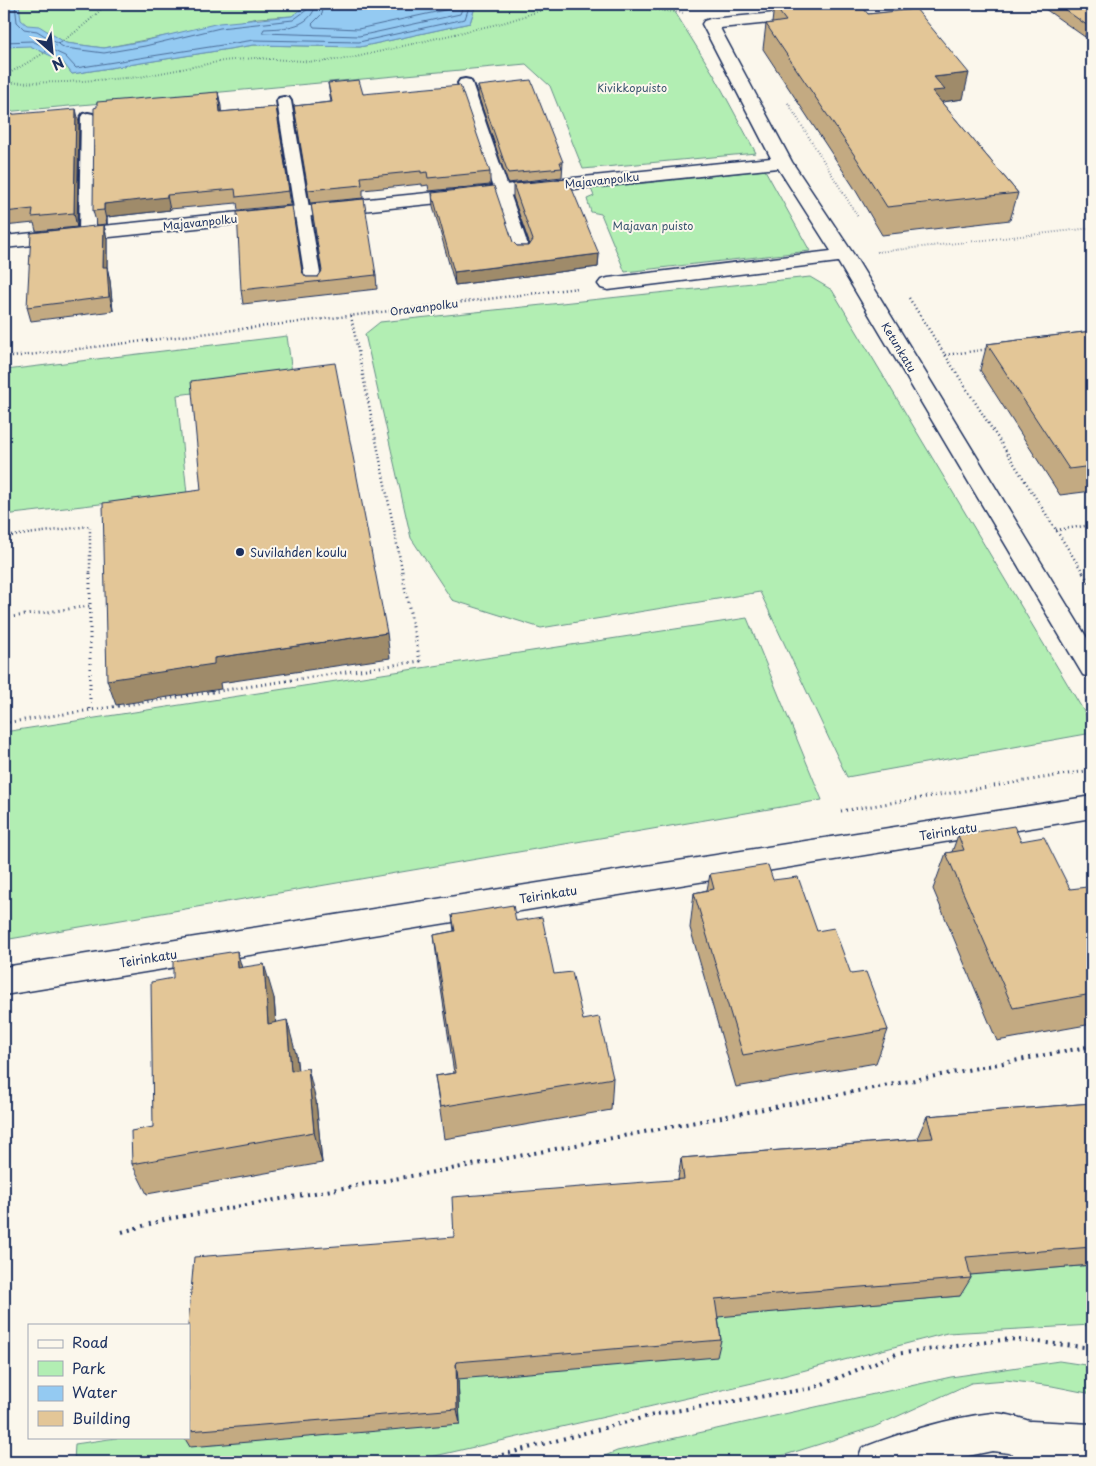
<svg xmlns="http://www.w3.org/2000/svg" width="1096" height="1466" font-family="'Playpen Sans',sans-serif">
<style>
.green{fill:#b2eeb3;stroke:#668e88}
.water{fill:#94caf2;stroke:#648cb7}
.lines{fill:none;stroke-linecap:round;stroke-linejoin:round}
.shore{stroke:#4b6d99;stroke-width:1}
.lane-casing{stroke:#1b2f5e;stroke-width:4}
.street-casing{stroke:#1b2f5e;stroke-width:3}
.secondary-casing{stroke:#1b2f5e;stroke-width:3}
.path-far3{stroke:#1b2f5e;stroke-width:2;stroke-dasharray:0.5 2.5;stroke-linecap:butt}
.path-far2{stroke:#1b2f5e;stroke-width:2.5;stroke-dasharray:1 3;stroke-linecap:butt}
.path-far1{stroke:#1b2f5e;stroke-width:3;stroke-dasharray:1 4;stroke-linecap:butt}
.path{stroke:#1b2f5e;stroke-width:4;stroke-dasharray:2 5;stroke-linecap:butt}
.lane{fill:#fbf7ec;fill-rule:evenodd}
.street{fill:#fbf7ec;fill-rule:evenodd}
.secondary{fill:#fbf7ec;fill-rule:evenodd}
.wall{fill:#c3aa82;stroke:#1b2f5e}
.shaded-wall{fill:#9f8b6a;stroke:#1b2f5e}
.building{fill:#e3c697;stroke:#1b2f5e}
.poi-dot{fill:#1b2f5e;stroke:#fbf7ec;stroke-width:2}
.labels{text-anchor:middle;dominant-baseline:central;stroke-width:4;stroke-linejoin:round;paint-order:stroke}
.far-park-label{font-size:11px;fill:#39556f;stroke:#fbf7ec}
.far-street-label{font-size:11px;fill:#1b2f5e;stroke:#fbf7ec}
.poi-label{font-size:12px;fill:#1b2f5e;stroke:#fbf7ec;text-anchor:start}
.street-label{font-size:12px;fill:#1b2f5e;stroke:#fbf7ec}
</style>
<rect width="100%" height="100%" fill="#fbf7ec"/>
<filter id="ink" filterUnits="userSpaceOnUse"><feTurbulence type="fractalNoise" baseFrequency=".02" numOctaves="2"/><feDisplacementMap in="SourceGraphic" scale="10" xChannelSelector="R" yChannelSelector="G"/><feConvolveMatrix kernelMatrix="1 2 1 2 8 2 1 2 1" color-interpolation-filters="sRGB"/></filter>
<g filter="url(#ink)">
<!-- green -->
<path class="green" d="M4,4h304l-16,12 -34,2 -154,30 -38,-5 -20,-11 -15,14 31,15 10,13 182,-29 106,2 110,-24 6,-19h194l44,71 42,78 -173,16 -33,-83 -24,-22 -522,48z
M765,170l45,81 -185,21 -24,-58 -10,-2 -4,-13 7,-3 -3,-7z
M810,277l22,13 260,435v8l-245,44 -87,-185 -219,36 -89,-28 -41,-62 -46,-204 15,-12z
M287,336l6,44 -116,15 10,99 -183,21v-121l2,-24z
M747,618l75,182 -818,140v-208z
M1092,1265v60l-145,8 -164,43 -374,86h-335l1,-18 48,-7h66l271,-13 -2,-45 253,-62 249,-21 -5,-20z
M1059,1361l33,5v28l-40,-8 -46,-6 -35,3 -97,44 -89,28 -56,7h-139l27,-11 334,-74z"/>
<!-- water -->
<path class="water" d="M4,4h15l2,16 6,5 12,1 27,17 38,5 40,-7 75,-18 73,-7 16,-12h168l-6,19 -110,24 -106,-2 -182,29 -10,-13 -32,-15 -26,1z"/>
<g class="lines">
<!-- shore -->
<path class="shore" d="M15,4l2,18 7,7 13,2 28,17 39,5 41,-7 75,-18 73,-8 15,-11 2,-5
M316,4c-5,24 -31,24 -52,25l-2,4 97,3 101,-22 4,-10
M324,4l-2,10 -10,10 2,3 44,2 96,-21 2,-4
M4,42l28,-1 33,15 11,12 178,-28 105,2 106,-23 5,-15"/>
<!-- lane casing -->
<g class="lane-casing">
<path id="lane" d="M465,79l5,1 2,3 59,171 -2,3h-12l-2,-3 -57,-171 2,-3z
M284,97l5,1 2,3 31,184 -2,4h-12l-2,-4 -29,-184 2,-3z
M88,113l5,1 2,3v116l-2,3h-12l-2,-3 2,-116 2,-3z"/>
</g>
<!-- street casing -->
<g class="street-casing">
<path id="street" d="M872,4h50l-2,3 -6,2 -194,19 72,134 62,93 238,391v32l-9,-3 -245,-413 -230,28 -7,-2 -3,-4 3,-4 7,-2 223,-27 -53,-83 -774,80v-12l767,-78 -69,-134 2,-3 6,-2z
M1092,796v22l-1088,177v-28z
M1031,1421l61,3v38l-61,-3 -14,-5 -5,-14 5,-14z"/>
</g>
<!-- secondary casing -->
<g class="secondary-casing">
<path id="secondary" d="M992,1413c22,0 69,17 83,35 3,4 5,10 6,14h-50l-22,-9 -17,-2 -52,11h-83l5,-14c41,-16 87,-30 130,-35z"/>
</g>
<!-- path-far3 -->
<path class="path-far3" d="M599,4l86,9
M4,76c37,-21 73,-40 102,-72
M4,83l63,-1 73,-5 83,-16 32,-3 63,4 34,-4 154,-36 36,-12 30,-6
M788,103l70,114
M877,252l215,-24"/>
<!-- path-far2 -->
<path class="path-far2" d="M909,298l175,276
M351,316l52,258
M945,355l44,-6
M4,358l574,-70
M1056,530l36,-5
M4,537l86,-11v48"/>
<!-- path-far1 -->
<path class="path-far1" d="M90,573v137
M1083,573l9,14
M4,618l86,-12
M4,723l416,-62 -18,-88
M841,811l251,-41"/>
<!-- path -->
<path class="path" d="M122,1232l45,-13 284,-50 641,-123
M475,1462l182,-48 156,-26 83,-34 114,-15 82,9"/>
<!-- lane -->
<use href="#lane" class="lane"/>
<!-- street -->
<use href="#street" class="street"/>
<!-- secondary -->
<use href="#secondary" class="secondary"/>
</g>
<!-- wall -->
<path class="wall" d="M1038,4h54v32l-7,1z
M774,5l94,9 95,85 -21,3v1l76,90 -8,27 -128,15 -29,-49 -90,-137 3,-25 6,-1z
M328,83l35,11 127,78v13l-61,6 -1,-6 -6,1v-2l-59,6v8l-53,5 -16,-97 37,-4z
M478,86l85,76 -1,15 -54,6 -30,-88z
M218,92l3,20 55,-5 15,98 -53,5 -1,-7 -67,6v1l-63,7v7l-10,1 -4,-14z
M4,115l75,7 -2,105 -41,4 -2,-8 -30,3z
M513,184l86,70 -1,13 -143,18 -22,-79 -1,-13 81,49 4,4h12l1,-1 -17,-48z
M311,204l65,71 1,14 -134,15 -2,-14 61,-18 4,5h12l4,-6z
M104,225l3,14v28l3,14 3,30 -82,10 -4,-14z
M1092,331v160l-32,4 -80,-125 7,-26z
M958,835l63,6 49,48 22,8v127l-95,17 -64,-152 13,-36 6,-1z
M710,874l63,6 44,51 34,43 37,56 -12,33 -140,24 -46,-159 4,-35 13,-3z
M452,915l64,6 38,53 29,46 30,58 -2,32 -167,29 -9,-63 19,-3 -16,-104 -4,-34 20,-4z
M242,968l32,30 2,25 20,31 2,16 18,31 6,62 -175,31 -15,-30 21,-37z
M1092,1103v162l-122,10 1,3 -11,18 -242,21 3,23 -4,17 -259,22 2,45 -270,23 -6,-10h5v-112l265,-88 224,-58 3,-21 238,-19 -1,-3 9,-20z"/>
<!-- shaded-wall -->
<path class="shaded-wall" d="M1092,25v11l-7,1 3,-11z
M969,73l-6,26 -21,3 -3,14 -12,2 7,-41z
M218,92l3,14 1,19 -2,-13z
M76,109l3,13 -2,105 -3,-14z
M167,195l3,15 -63,7v7l-3,-14v-6z
M104,225l3,14v28l3,14 3,30 -10,-44z
M599,254l-1,13 -143,18 -1,-13z
M387,633l3,25 -170,25 1,6 -105,16 -9,-25 107,-22z
M237,951l10,34 -9,-17z
M264,964l10,34 4,59 -10,-33z
M287,1020l9,34 5,49 -10,-32z
M308,1068l8,33 6,62 -8,-31z
M456,1362l2,17 2,45 -3,-15z"/>
<!-- building -->
<path class="building" d="M783,4h77l8,10 48,-5 53,64 -35,4 11,13 -13,1 86,102 -131,14 -30,-48 -91,-135 20,-3 -12,-16z
M1057,4h35v21l-4,1z
M359,80l4,14 97,-9 30,87 -62,6 -1,-6 -6,1v-2l-60,6 1,8 -54,5 -14,-84 38,-4 -4,-19z
M531,80l32,82h-3l2,6 -54,5 -30,-87z
M218,92l2,20 56,-5 13,84 -53,6 -1,-8 -68,6v2l-63,7v6l-11,1 1,-103 3,-1v-5z
M76,109l-2,104 -42,4 1,-8 -29,3v-97z
M568,179l31,75 -145,18 -22,-79 62,-7 19,56 4,4h12l4,-6 -20,-56z
M364,199l12,76 -135,15 -4,-78 55,-6 10,66 4,5h12l4,-6 -11,-67z
M104,225l-1,42h4l2,30 -82,10 4,-74z
M1092,331v135l-23,3 -82,-125z
M335,363l52,270 -173,25v6l-107,16 -4,-177 98,-13 -10,-109z
M1014,826l7,15 23,-4 26,52 17,-2 5,10v97l-79,14 -67,-155 18,-3 -6,-15z
M768,865l5,15 25,-3 19,54 17,-3 17,46 15,-2 22,58 -145,25 -49,-162 20,-4 -4,-15z
M513,905l3,16 26,-4 12,57 18,-2 11,48 16,-3 14,61 -173,29 -5,-31 21,-3 -22,-138 21,-4 -3,-16z
M237,951l1,17 26,-4 4,60 19,-4 4,51 17,-3 6,64 -182,32 -1,-33 22,-4 -2,-145 22,-4v-17z
M1092,1103v144l-126,10 5,21 -256,21 6,41 -265,22 1,47 -268,22 -1,-106 6,-68 260,-20 -2,-40 232,-18 -3,-21 252,-20 -6,-22z"/>
</g>
<!-- markers -->
<circle class="poi-dot" cx="240" cy="552" r="5"/>
<g class="labels">
<!-- far-park labels -->
<g class="far-park-label">
<text x="632" y="87">Kivikkopuisto</text>
<text x="653" y="225">Majavan puisto</text>
</g>
<!-- far-street labels -->
<g class="far-street-label">
<text transform="translate(602 180) rotate(-6)">Majavanpolku</text>
<text transform="translate(200 222) rotate(-6)">Majavanpolku</text>
<text transform="translate(424 307) rotate(-7)">Oravanpolku</text>
<text transform="translate(899 347) rotate(59)">Ketunkatu</text>
</g>
<!-- poi labels -->
<g class="poi-label">
<text x="250" y="552">Suvilahden koulu</text>
</g>
<!-- street labels -->
<g class="street-label">
<text transform="translate(948 831) rotate(-9)">Teirinkatu</text>
<text transform="translate(548 894) rotate(-9)">Teirinkatu</text>
<text transform="translate(148 958) rotate(-9)">Teirinkatu</text>
</g>
</g>
<!-- margin -->
<rect width="1096" height="1466" fill="none" stroke="#fbf7ec" stroke-width="20"/>
<rect x="10" y="10" width="1076" height="1446" fill="none" stroke="#1b2f5e" stroke-width="2" filter="url(#ink)"/>
<!-- legend -->
<rect x="28" y="1324" width="162" height="115" fill="#fbf7ec" stroke="#a1a7b3"/>
<rect x="38" y="1340" width="25" height="8" fill="#fbf7ec" stroke="#a1a7b3"/>
<text x="72" y="1348" font-size="15" fill="#1b2f5e">Road</text>
<rect x="38" y="1361" width="25" height="15" fill="#b2eeb3" stroke="#a1a7b3"/>
<text x="72" y="1374" font-size="15" fill="#1b2f5e">Park</text>
<rect x="38" y="1386" width="25" height="15" fill="#94caf2" stroke="#a1a7b3"/>
<text x="72" y="1398" font-size="15" fill="#1b2f5e">Water</text>
<rect x="38" y="1411" width="25" height="15" fill="#e3c697" stroke="#a1a7b3"/>
<text x="72" y="1424" font-size="15" fill="#1b2f5e">Building</text>
<!-- north arrow -->
<g transform="translate(52 52) rotate(153)" stroke="#fbf7ec" stroke-width="4" paint-order="stroke">
<path d="M0-4L9 19L0 12L-9 19Z" fill="#1b2f5e"/>
<text y="-8" font-size="14" font-weight="bold" text-anchor="middle" fill="#1b2f5e">N</text>
</g>
</svg>
